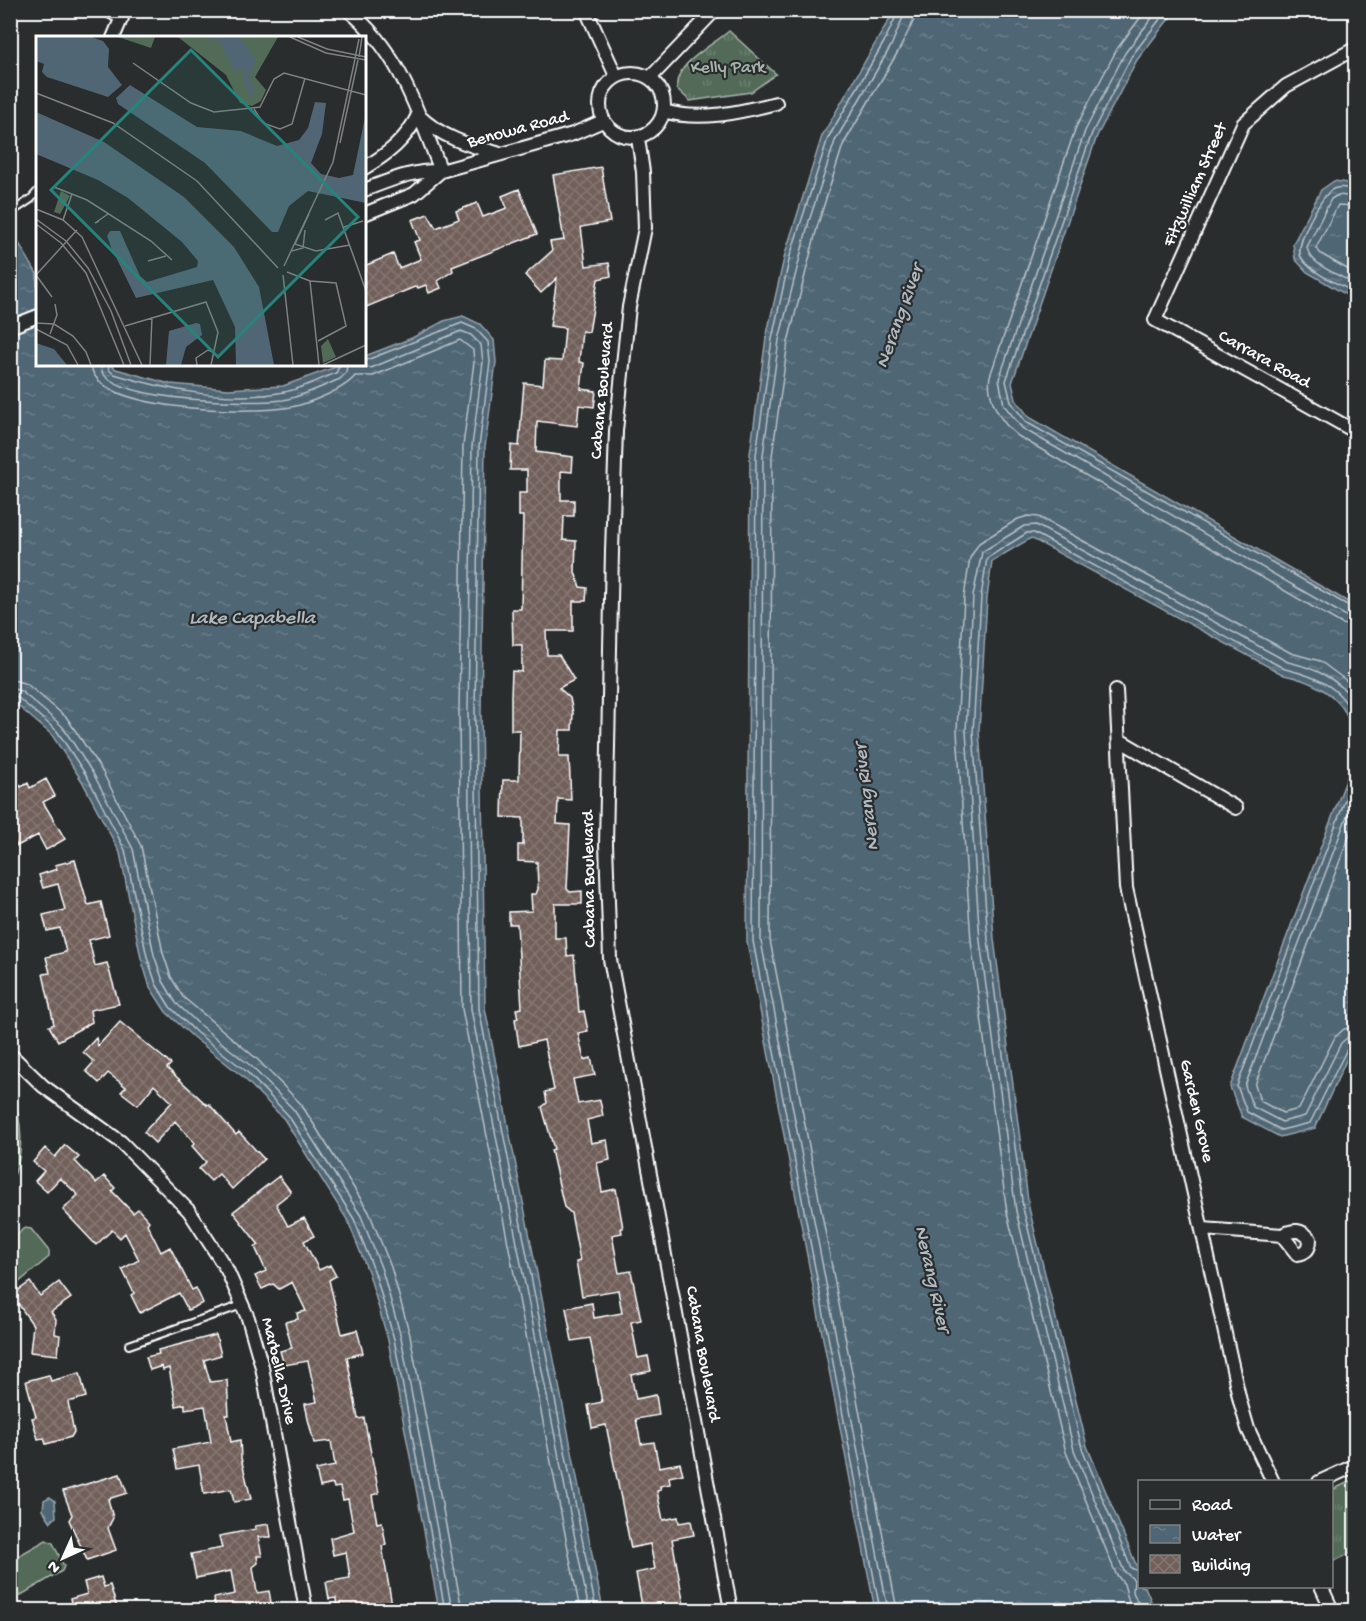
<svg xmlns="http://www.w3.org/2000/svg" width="1366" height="1621" font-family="'Gochi Hand',sans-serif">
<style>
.grass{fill:url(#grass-tufts);stroke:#a8b5ac;stroke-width:1.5}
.garden{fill:url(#garden-furrows);stroke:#a8b5ac;stroke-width:1.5}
.pitch{fill:#526b59;stroke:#a8b5ac;stroke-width:1.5}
.water{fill:url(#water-ripples);stroke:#96a3ac;stroke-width:1.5}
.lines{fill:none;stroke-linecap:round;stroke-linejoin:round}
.shore{stroke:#b9c2c7;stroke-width:1.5}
.building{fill:url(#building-cross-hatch);stroke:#fff;stroke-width:1.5}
.service-casing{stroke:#fff;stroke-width:10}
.minor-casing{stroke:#fff;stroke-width:16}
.service{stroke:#2a2d2e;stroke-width:6}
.minor{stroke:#2a2d2e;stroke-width:12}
.labels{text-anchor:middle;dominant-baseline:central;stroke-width:4.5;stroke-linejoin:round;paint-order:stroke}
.park-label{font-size:18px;fill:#a8b5ac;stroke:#2a2d2e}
.street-label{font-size:18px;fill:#fff;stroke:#2a2d2e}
.water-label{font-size:20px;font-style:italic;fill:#b0bac0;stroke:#2a2d2e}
.inset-road{fill:none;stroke:#7f8182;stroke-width:1.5}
.view{fill:#27847c;fill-opacity:0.15;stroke:#27847c;stroke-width:3}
.inset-edge{fill:none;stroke:#fff;stroke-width:3}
</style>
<defs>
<pattern id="grass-tufts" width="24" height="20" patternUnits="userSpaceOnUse" patternTransform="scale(1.5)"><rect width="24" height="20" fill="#526b59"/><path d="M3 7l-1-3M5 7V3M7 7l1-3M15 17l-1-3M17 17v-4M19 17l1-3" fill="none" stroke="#6c8172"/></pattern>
<pattern id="garden-furrows" width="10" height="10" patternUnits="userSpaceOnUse" patternTransform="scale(1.5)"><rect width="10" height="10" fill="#526b59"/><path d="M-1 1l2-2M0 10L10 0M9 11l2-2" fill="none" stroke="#6c8172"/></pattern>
<pattern id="water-ripples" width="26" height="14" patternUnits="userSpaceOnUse" patternTransform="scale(1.5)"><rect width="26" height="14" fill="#506674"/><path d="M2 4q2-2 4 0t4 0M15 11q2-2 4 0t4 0" fill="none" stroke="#6a7d89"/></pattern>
<pattern id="building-cross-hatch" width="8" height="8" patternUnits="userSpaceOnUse" patternTransform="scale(1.5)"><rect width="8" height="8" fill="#715f5a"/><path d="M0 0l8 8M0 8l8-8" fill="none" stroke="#867773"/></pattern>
</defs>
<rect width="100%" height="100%" fill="#2a2d2e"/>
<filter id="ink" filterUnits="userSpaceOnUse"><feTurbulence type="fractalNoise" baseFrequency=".0167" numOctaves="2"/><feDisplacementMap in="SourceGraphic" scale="12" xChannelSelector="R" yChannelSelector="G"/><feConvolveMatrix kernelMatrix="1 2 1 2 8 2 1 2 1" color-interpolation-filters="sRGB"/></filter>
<g filter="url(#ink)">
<!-- grass -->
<path class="grass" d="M729,31l47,43 -25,18 -61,9 -13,-12c-4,-25 35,-43 52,-58z
M1355,1479v72l-23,11v-72z"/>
<!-- garden -->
<path class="garden" d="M11,1092c12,28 14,63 0,90z"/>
<!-- pitch -->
<path class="pitch" d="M24,1228l7,1 18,22v6l-38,32v-48z
M46,1540l7,3 11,23 -2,5 -51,30v-41z"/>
<!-- water -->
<path class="water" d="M894,11h281l-38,49 -40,76 -85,247 4,17 13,17 326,189v435l-40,87 -35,9 -38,-20 -12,-30 121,-320c1,-10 4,-23 2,-33 -6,-36 -37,-52 -69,-59l-253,-137 -39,23 -5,37 -8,133 15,208 35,269 58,238 52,126 1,14 5,1 10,23h-280l-128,-668 3,-488 16,-116 19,-84 37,-118z
M1334,181l21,3v116l-48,-28 -12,-13 -2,-15 28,-54z
M10,228l27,46 1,90 72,1 6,4 54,15 58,5 55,-3 58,-21 23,-1 1,-8 47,-18 32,-17 19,-5 17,8 14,16 2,22 -11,85 -4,265 4,296 118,602h-164l-51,-270 -19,-66 -21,-53 -64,-102 -42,-43 -49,-39 -27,-25 -16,-25 -9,-29 -21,-105 -38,-72 -30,-46 -41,-35z
M50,1497l5,4 1,16 -5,5 -8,-12 1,-10z"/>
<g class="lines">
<!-- shore -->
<path class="shore" d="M1146,10l-29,39 -41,78 -86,249c-4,22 11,47 28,60l324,188 14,3
M1158,10l-33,43 -40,78 -86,248 5,26 18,23 324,188 10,2
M1167,10l-36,47 -39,76 -86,248 5,21 15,20 330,188
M1356,189c-8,0 -16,-4 -23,0 -12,6 -39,57 -32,68 10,17 39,27 55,36
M1356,197l-18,-2 -7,4 -24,48c2,18 34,29 49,37
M1356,206l-18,-1 -22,43 5,6 35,20
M364,361l98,-38 14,6 12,13 2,20 -11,85 -4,265 4,297 117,601
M91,364c2,49 158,49 194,44 19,-2 59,-18 70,-32h18l87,-36 13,10 1,12 -11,84 -4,266 3,297 118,601
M100,364l3,10c25,28 143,30 180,26 18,-3 40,-14 57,-21l6,-6 1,-9
M108,364l1,6 5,4c53,16 114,29 170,18 17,-3 36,-13 52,-19l4,-9
M356,364l15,4 90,-37 10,4 10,10 2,17 -11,84 -4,266 3,297 118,601
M10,679l17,5 40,34 35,53 39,75 22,107 8,24 12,20 74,62 44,45 68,108 22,55 19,68 52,275
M10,688l11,3 41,35 32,49 39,74 21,106 9,26 13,22 26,24 49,39 43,44 67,106 21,54 19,67 51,273
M10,695l7,2 40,34 31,47 37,72 22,107 9,27 14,23 27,26 49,38 42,44 66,104 21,54 19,66 51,271
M1356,771l-119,315 10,26 34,18 29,-7 38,-76 8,-4
M1356,792l-111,294 8,21 29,15 23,-6 36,-73 7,-6 8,-1
M1356,818l-101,267 5,16 23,12 16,-4 36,-72 9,-8 12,-2
M1140,1572l-9,-4 -49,-120 -59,-240 -35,-268 -15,-208 8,-135 6,-39 40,-25h7l251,136c34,8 59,19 71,54
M880,1610l-127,-669 3,-486 16,-116 18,-83 12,-37 26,-81 56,-96 15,-32
M888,1610l-127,-669 2,-486 16,-115 30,-119 26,-80 56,-95 15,-36
M897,1610l-127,-670 2,-484 16,-114 30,-118 25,-79 56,-95 14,-28 2,-12
M1131,1610l-7,-26 -8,-10 -50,-122 -59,-239 -36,-272 -14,-210 7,-134 6,-39 9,-15 39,-24 10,-3 11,1 252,136 29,8 36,27
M1141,1610l-8,-18 1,-12 -10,-9 -50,-121 -58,-239 -36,-270 -14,-210 7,-135 9,-44 42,-26 12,-1 252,137c30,7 47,16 68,39"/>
</g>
<!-- building -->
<path class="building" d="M601,167l9,55 -29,5 5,39 23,-3 2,13 -13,3 -9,53 -7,-1 -3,31 5,1 -3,26 15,2 -2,16 -15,-2 -2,21 -40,-5 -1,31 37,5 -1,15 -11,-1v29h13v16h-10l-1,24 13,1 -1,31 5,15 7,1 -1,13h-13v30h-27l1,24h12l15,25 -15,8 11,10 3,15 -1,17h-12l-1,27h10l2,43 -13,-1 -1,25 13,1 -3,64 3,3 12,-1v13h-27v34h11l1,18 7,-1 5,57 5,-1 4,20 -10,2 6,27 7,-2 4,17 -22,4 5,25 22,-4 3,16 -16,4 4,23 16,-3 3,20 -13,3 5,29 14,-3 7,39h-2l1,5 -10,2 7,38 12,-2 10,49 -10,2 7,36 10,-2 3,15 -20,4 5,24 20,-4 3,20 -23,4 5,25 13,-2 5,25 21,-4 3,11 -14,3 1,7 -10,2 1,4 -4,1 6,29 15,-3 1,6 12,-2 3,14 -22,4 13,72h-42l-7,-38 19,-4 -5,-25 -19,4 -25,-123 -14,3 -4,-23 14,-3 -12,-64 -18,3 -6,-33 26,-5 2,15 28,-5 -4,-23 -36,6 -6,-34 4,-1 -9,-48 -7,-6 -13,-57 3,-1 -12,-42 5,-4 -2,-11 9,-2 -10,-50 -25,6 -4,-27 3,-1 -2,-9 6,-1 -5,-84h-8v-12l23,-1 -1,-17h5l2,-5 -1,-27 -19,-1v-16h5v-27l-21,-1 1,-37h16l1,-50h-9v-35l1,-24 10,1v-27h-9l-1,-36h9l2,-93h-4v-23h8v-23h-17l1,-25 8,1 5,-63 19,2 2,-25 17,1 3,-33 -15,-2 7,-48 -16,15 -16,-18 27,-24 -2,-9 14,-2 -11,-65z
M519,189l18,45 -85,33 1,4 -15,10 3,7 -12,5 -3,-8 -8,3 -1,-2 -53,22v-42l29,-12 6,14 22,-9 -7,-17 6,-2 -8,-20 16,-6 8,14 23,-9 -3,-8 21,-8 6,14 24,-9 -5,-12z
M10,769l11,18 7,-4 2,5 16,-9 9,17 -12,6 22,37 -19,11 -8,-15 -21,11 -7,-13z
M75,860l13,45 13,-3 8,33 -20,5 6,26 12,-3 12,41 -29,6 2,12 -34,19 -9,-15 5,-2 -11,-50 7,-1 -4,-16 20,-5 -6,-24 -13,3 -4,-16 22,-5 -7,-26 -15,4 -4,-13 18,-6 -2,-4z
M120,1022l51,42 -4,4 40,37 2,-1 27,31 3,-3 25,27 -32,30 -13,-15 -8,7 -12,-12 7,-7 -14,-16 3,-3 -20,-22 -20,22 -11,-11 28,-30 -18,-17 -16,20 -17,-13 5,-5 -18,-14 -9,10 -13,-12 8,-9 -11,-10 13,-14 2,8z
M65,1145l14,12 -4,4 21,22 8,-7 11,12 -3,3 21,22 5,-4 11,12 -2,3 14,28 9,-5 22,43 4,-2 7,15 -15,7 -9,-17 -39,20 -9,-18 3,-2 -12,-24 17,-9 -14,-27 -5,5 -8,-8 -16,15 -33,-35 15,-15 -18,-17 -13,14 -12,-11 9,-10 -11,-9 12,-14 10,9z
M279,1176l12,16 -15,12 12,22 16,-8 10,18 -10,5 15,29 11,-5 6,11 -7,4 13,54 15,-4 6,23 -16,4 11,62 6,-1 15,75 -7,2 5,28 5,-1 4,23 -4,1 11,65h-56l-1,-13 -7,1 -3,-17 24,-4 -4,-26 -13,3 -3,-17 24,-7 -6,-32 -5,1 -3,-13 -6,1 -1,-4 -13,3 -4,-17 19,-4 -4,-25 -17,2 -6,-24 -3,-15 12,-2 -9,-41 -24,4 -4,-14 12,-3 -7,-26 13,-3 -1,-6 9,-2 -14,-29 -13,7 -6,-5 -11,5 -7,-13 11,-5 -11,-24 4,-2 -26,-33z
M30,1282l10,14 19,-14 12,16 -20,14 5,7 -1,15 5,1 -2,20 -28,-3 3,-27 -21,-30z
M216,1335l5,20 -17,5 6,22 17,-2 2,35h-3l5,27 9,-2 1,18 10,41 -17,3 -3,-13 -27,5 -5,-29 -22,4 -4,-20 38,-7 -6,-36 -20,3v-5l-9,2 -7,-38 -6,2 -1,-4 -12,4 -4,-13 13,-3 -1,-4z
M80,1373l6,24 -18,5 6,30 -3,5 -25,7 -2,-6 -6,1 -6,-21 4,-1 -10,-36 23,-6 2,6z
M120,1474l7,19 -19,6 5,19 -5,10 8,22 -29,10 -18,-40 3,-5 -9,-24z
M269,1524l2,13h-13l4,19h-5l1,7 -5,4 4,26 12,-2 3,17 -56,3 -2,-13 21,-4 -4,-23 -35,7 -5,-24 31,-6 -3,-12 37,-7 -1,-3z
M101,1577l3,10 6,-2 8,26h-44l-4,-12 17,-5 -3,-12z"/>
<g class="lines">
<!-- service casing -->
<g class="service-casing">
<path id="service" d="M10,213l21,-14 7,-8
M129,1345l113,-40"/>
</g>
<!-- minor casing -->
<g class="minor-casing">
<path id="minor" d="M107,10l15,8
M348,10c52,41 70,103 93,161
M586,10l30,66
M113,38l12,-28
M1356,48l-70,38 -43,38 -88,196 201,112
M600 105a32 32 0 1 1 64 0a32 32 0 1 1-64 0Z
M650,78l65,-68
M664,111c35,11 77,1 112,-8
M638,138l5,34 2,56 -16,79 -13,124 -4,120 -6,293 4,115 121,651
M364,168c24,-14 42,-28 54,-53 23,22 49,30 79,38
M364,190c27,-10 49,-20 77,-19
M364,214l50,-20 27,-23 132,-37 30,-13
M10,327l28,-11
M1116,690l10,198 114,513 8,28 25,53
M1121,741l115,67
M10,1054l33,32 78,56 68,69 38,59 21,48 14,49 44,243
M1203,1229l79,6c12,-6 19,-6 28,4 0,9 -3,14 -13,15l-15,-19
M1319,1482l37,-17
M1321,1586l11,24"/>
</g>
<!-- service -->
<use href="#service" class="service"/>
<!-- minor -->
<use href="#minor" class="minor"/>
</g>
</g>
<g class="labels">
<!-- park labels -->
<g class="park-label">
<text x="728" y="68">Kelly Park</text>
</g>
<!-- street labels -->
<g class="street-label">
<text transform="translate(518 130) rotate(-15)">Benowa Road</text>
<text transform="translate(1196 185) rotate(-66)">Fitzwilliam Street</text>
<text transform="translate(1264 360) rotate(29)">Carrara Road</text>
<text transform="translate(603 391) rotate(-85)">Cabana Boulevard</text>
<text transform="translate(590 879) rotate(-91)">Cabana Boulevard</text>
<text transform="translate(1196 1111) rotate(77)">Garden Grove</text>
<text transform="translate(702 1354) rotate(80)">Cabana Boulevard</text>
<text transform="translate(278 1371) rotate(77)">Marbella Drive</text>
</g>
<!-- water labels -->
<g class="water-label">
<text transform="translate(901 317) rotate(-70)">Nerang River</text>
<text x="252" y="619">Lake Capabella</text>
<text transform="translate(868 797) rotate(-97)">Nerang River</text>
<text transform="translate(931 1279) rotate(77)">Nerang River</text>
</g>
</g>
<!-- overview -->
<g transform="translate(36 36)">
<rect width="330" height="330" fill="#2a2d2e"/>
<path d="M25,155l9,5 -10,18 -6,-2zM292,303l8,18 -13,6 -2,-17z" fill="#526b59"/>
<path d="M82,1h37l-4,11zM142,1h100l-23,40 11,13 -5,11 -9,5 -12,-3 -14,-28z" fill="#526b59"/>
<path d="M0,1h55l12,4 6,8 -1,18 14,18 -14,12 -61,-20 -5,-5 2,-8 -8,-3zM165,1h38l17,23 -8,18 6,13 -3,8 -8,-19 3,-11 -11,3 -15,-31zM94,49l67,42 44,4 36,15 22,-6 9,-12 7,-26 11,1 -4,31 -11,29 10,11 18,4 14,-3 13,-62v90l-58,-12 -19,15 -11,26h-6l-67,-69 -87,-59 -2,-6zM0,76l68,30 80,55 50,50 25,40 15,78h-38l-1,-38 -22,-47 -77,18 -25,-51 -4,-11 3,-5h10l20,45 7,6 50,-15 1,-6 -16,-19 -54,-44 -30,-18 -62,-26zM160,287l4,1 2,11 -16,12 -5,18h-15l3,-34zM0,307l18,6 13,16h-31z" fill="#506674"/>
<path class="inset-road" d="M254,1l36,16 40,7M262,1l29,12 39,8M323,21l3,-20M319,22l4,-19M97,27l58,40 23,9 46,-5 14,-28 10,-6 82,22M0,57l77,30 84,58 81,87M218,73l9,14 17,6 12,-5 13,-46M304,107l18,-83M18,151l33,13 64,41 21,19M0,173l27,11 19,17 60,128M0,183l30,22 22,27 23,43 20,54M27,184l9,-26M289,184l13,-7 28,78M63,185l-4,2 13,-9M0,188l25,19 25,30 38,92M308,191l19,-6M259,208l21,7 34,-6M259,208l14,-30M256,215l11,-3 2,-18M112,225l18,-5M248,230l49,-104 22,-103M251,236l23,9 26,2 10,43 -28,15M0,239l41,-45M0,239l16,22M247,239l10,90M274,245l9,84M0,287l18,1 19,12 13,16 5,13M89,290l81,-24 12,30 -7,33M0,293l31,16 11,20M14,298l7,-19 -2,-11M114,329l2,-48M161,329l-1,-7 12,-8 5,2M287,329l43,-20"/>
<path class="view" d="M155,14l167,167 -140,140 -167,-167z"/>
<rect width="330" height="330" class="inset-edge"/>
</g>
<!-- margin -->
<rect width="1366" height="1621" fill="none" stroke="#2a2d2e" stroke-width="36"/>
<rect x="18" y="18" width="1330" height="1585" fill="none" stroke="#fff" stroke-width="2" filter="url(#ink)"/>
<!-- legend -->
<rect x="1138" y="1480" width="195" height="108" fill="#2a2d2e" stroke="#7f8182" stroke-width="1.5"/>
<rect x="1150" y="1500" width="30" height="9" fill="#2a2d2e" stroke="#7f8182" stroke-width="1.5"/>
<text x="1192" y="1510" font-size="18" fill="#ffffff">Road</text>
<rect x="1150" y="1525" width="30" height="18" fill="url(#water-ripples)" stroke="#7f8182" stroke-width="1.5"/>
<text x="1192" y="1540" font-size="18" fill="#ffffff">Water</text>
<rect x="1150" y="1555" width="30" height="18" fill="url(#building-cross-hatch)" stroke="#7f8182" stroke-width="1.5"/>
<text x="1192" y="1570" font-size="18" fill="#ffffff">Building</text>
<!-- north arrow -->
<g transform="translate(63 1558) rotate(225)" stroke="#2a2d2e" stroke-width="4.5" paint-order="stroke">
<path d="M0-4.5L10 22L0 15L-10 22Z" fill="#ffffff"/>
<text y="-9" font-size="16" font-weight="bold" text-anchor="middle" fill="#ffffff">N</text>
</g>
</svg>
